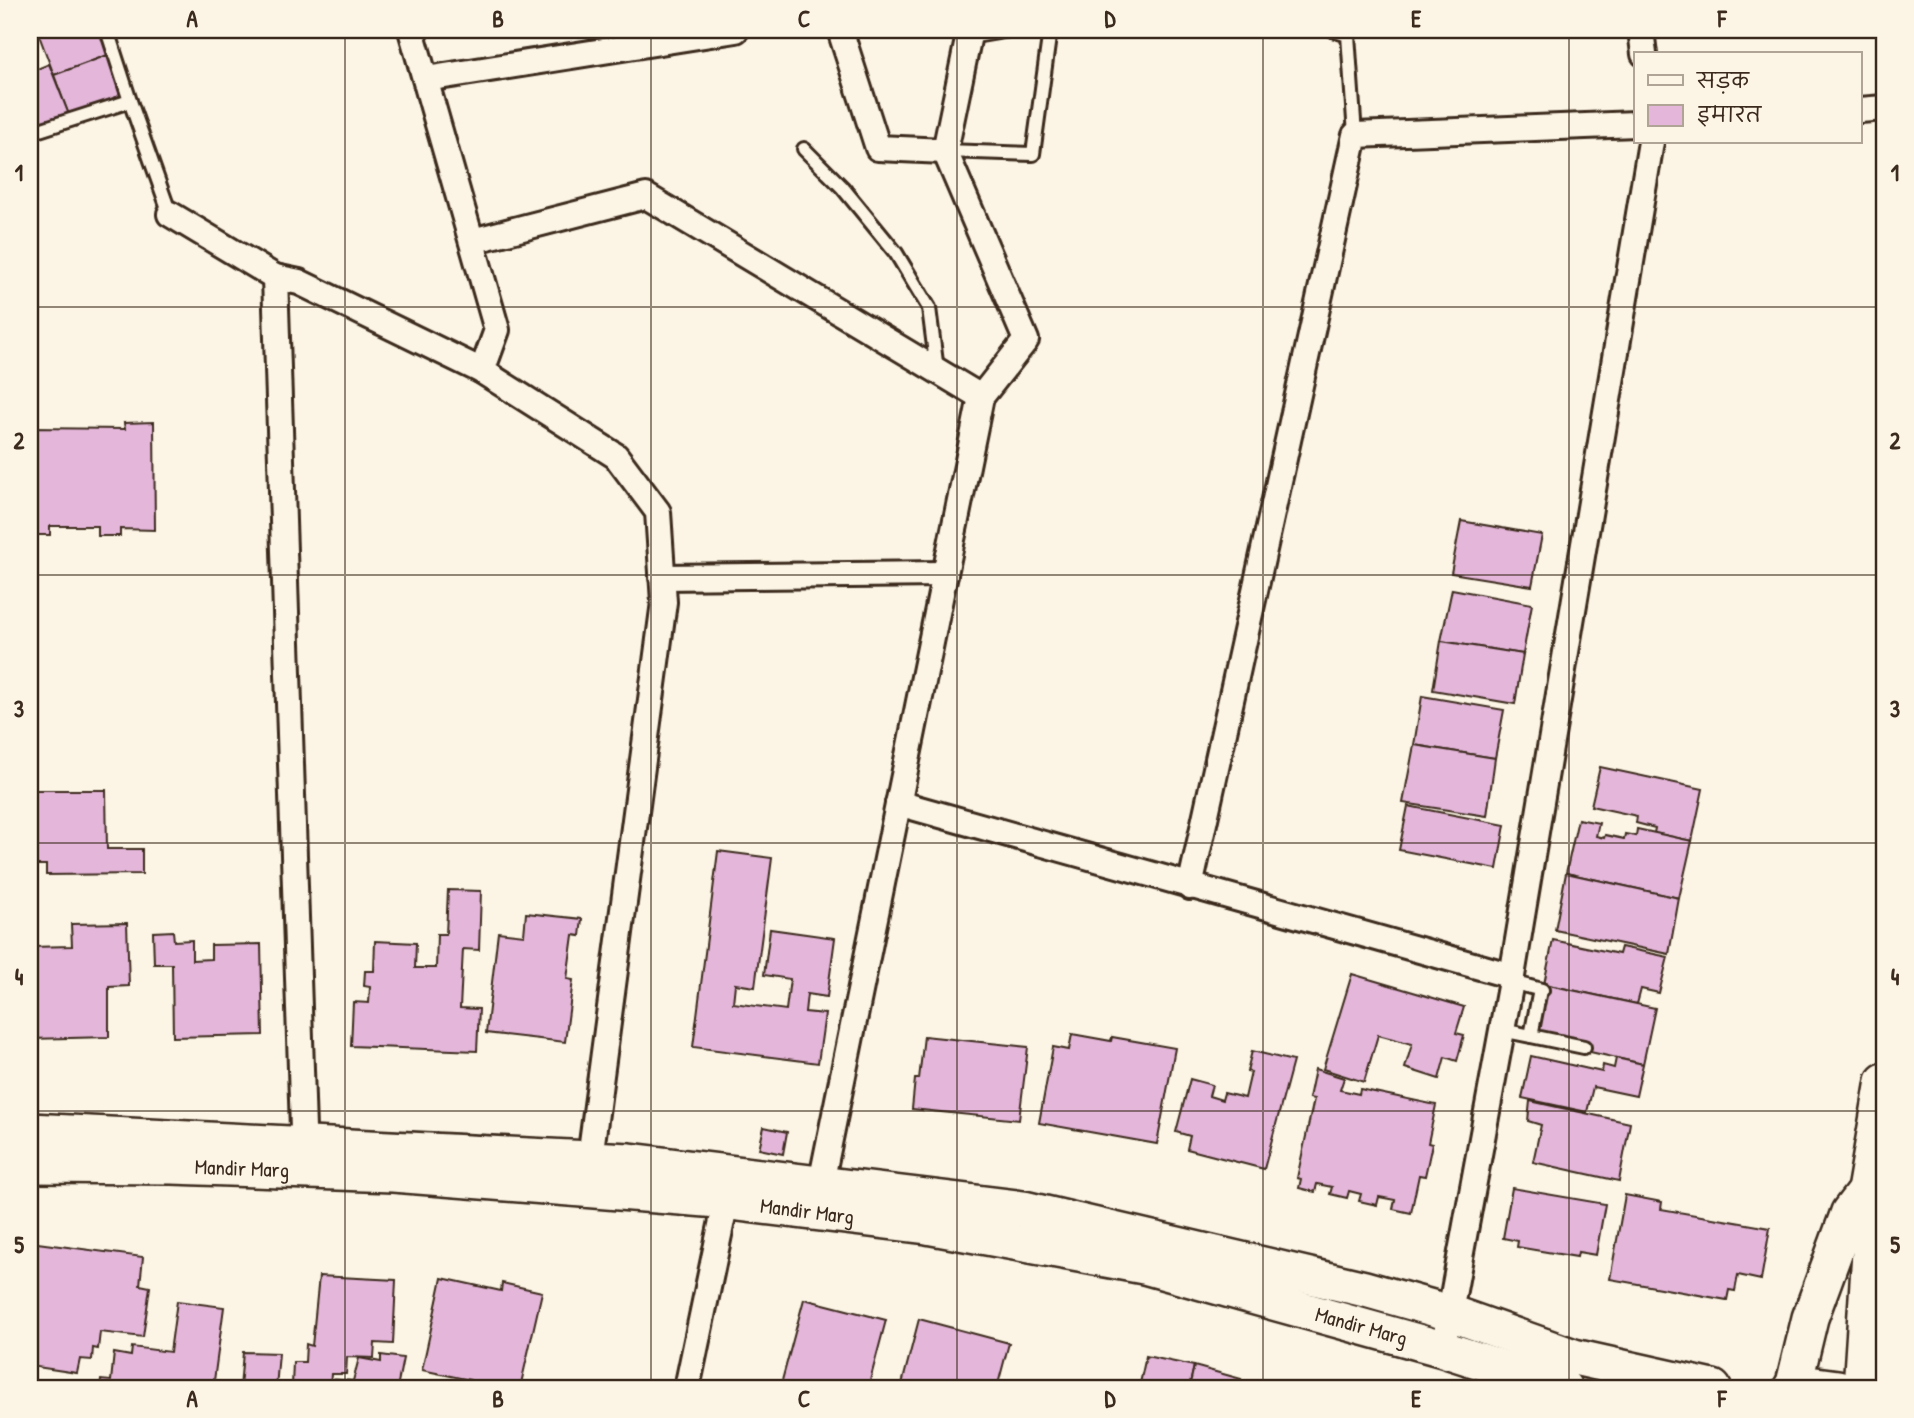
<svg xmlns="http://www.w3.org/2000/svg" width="1914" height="1418" viewBox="0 0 1914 1418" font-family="'Patrick Hand','Playpen Sans Deva',sans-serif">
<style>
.building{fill:#e4b6da;stroke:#3b2a1e;stroke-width:2}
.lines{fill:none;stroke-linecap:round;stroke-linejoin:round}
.lane-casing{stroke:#3b2a1e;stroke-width:18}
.street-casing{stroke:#3b2a1e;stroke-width:30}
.secondary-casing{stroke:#3b2a1e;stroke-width:40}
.lane{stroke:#fcf5e5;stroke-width:12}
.street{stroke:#fcf5e5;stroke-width:24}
.secondary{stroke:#fcf5e5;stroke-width:35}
.grid{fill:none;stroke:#3b2a1e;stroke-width:2;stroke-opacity:0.55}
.labels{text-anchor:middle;stroke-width:5;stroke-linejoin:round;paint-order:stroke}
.street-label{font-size:21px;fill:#3b2a1e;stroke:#fcf5e5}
.neatline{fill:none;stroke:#3b2a1e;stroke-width:2.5}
.grid-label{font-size:23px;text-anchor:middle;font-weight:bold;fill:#3b2a1e}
</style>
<rect width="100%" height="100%" fill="#fcf5e5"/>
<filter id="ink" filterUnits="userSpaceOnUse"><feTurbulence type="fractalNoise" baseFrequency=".0143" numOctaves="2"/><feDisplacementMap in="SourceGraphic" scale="14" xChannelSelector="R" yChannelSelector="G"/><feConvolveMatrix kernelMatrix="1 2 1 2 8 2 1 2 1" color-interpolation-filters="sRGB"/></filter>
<g filter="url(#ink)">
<g class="building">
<path d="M37,30H99L108,55L54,75Z"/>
<path d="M108,55L125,94L69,115L54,75Z"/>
<path d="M49,64L69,115L30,127V72Z"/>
<path d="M154,422L155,530L120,529V536H98V526H50V535H30V428L125,429L124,423Z"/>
<path d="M1461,521L1542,535L1532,586L1451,573Z"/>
<path d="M1452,589L1532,604L1523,654L1441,641Z"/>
<path d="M1441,641L1523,654L1515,704L1433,690Z"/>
<path d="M1422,696L1504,710L1495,758L1414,745Z"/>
<path d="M1414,745L1495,758L1487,816L1403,803Z"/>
<path d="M1600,767L1703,789L1692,841L1654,833L1655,828L1636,823L1637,816L1591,806Z"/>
<path d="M30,790H106L107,849H142V874L46,875V865H30Z"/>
<path d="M1408,806L1505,825L1497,869L1399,850Z"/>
<path d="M1578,819L1599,823L1596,836L1604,838L1605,835L1624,839L1625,834L1636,836L1637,829L1692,841L1679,898L1566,873Z"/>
<path d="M718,851L772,858L755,987L735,984L733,1003L786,1010L790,979L764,975L770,929L835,938L827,997L807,994L805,1012L825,1014L818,1063L693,1047Z"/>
<path d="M1566,873L1679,898L1669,954L1555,930Z"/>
<path d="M448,890L481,891L479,950L463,949L460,1008L479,1009L477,1051L351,1046L353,1002L369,1003L370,987L364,986L365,971H374L375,941L416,943L415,968H436L437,934H446Z"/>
<path d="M526,913L582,919L580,936L573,935L567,979L573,980L565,1042L486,1033L498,932L524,935Z"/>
<path d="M127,923L129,986L109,987V1037L30,1039V947L72,946L71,924Z"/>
<path d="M173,931L174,941L192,940V960L211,959V945L261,944L263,1035L173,1037L172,964H154L153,932Z"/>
<path d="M1553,940L1619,954L1621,947L1668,957L1659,993L1641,989L1637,1004L1544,984Z"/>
<path d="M1352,974L1464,1007L1456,1033L1464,1035L1457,1061L1445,1057L1439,1079L1405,1068L1412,1044L1378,1035L1364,1082L1323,1069Z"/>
<path d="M1544,984L1655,1008L1643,1064L1586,1051L1534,1034Z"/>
<path d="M1072,1034L1111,1041L1112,1037L1175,1048L1157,1144L1039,1123L1053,1047L1069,1050Z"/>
<path d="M924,1036L1028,1047L1019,1120L912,1109L915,1079H919Z"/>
<path d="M1252,1051L1293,1061L1264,1169L1187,1149L1190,1136L1176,1132L1190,1079L1212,1085L1209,1096L1222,1100L1224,1093L1245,1098L1251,1072L1247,1071Z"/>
<path d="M1531,1056L1602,1072L1603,1065L1614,1068L1616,1058L1643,1064L1636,1096L1593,1087L1587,1112L1522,1098Z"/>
<path d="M1315,1069L1344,1078L1340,1090L1359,1094L1360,1089L1436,1105L1428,1143L1432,1144L1425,1176L1419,1175L1411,1213L1393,1209L1395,1200L1379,1197L1377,1205L1359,1201L1361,1194L1349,1191L1347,1198L1330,1194L1332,1187L1317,1184L1315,1192L1299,1188L1301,1179L1297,1178L1314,1099L1309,1098Z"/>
<path d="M1530,1101L1630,1123L1619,1181L1533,1162L1541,1125L1528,1121Z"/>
<path d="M764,1127L787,1132L783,1154L759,1149Z"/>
<path d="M1512,1188L1605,1204L1596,1255L1578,1252L1577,1257L1517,1247L1518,1241L1503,1238Z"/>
<path d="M1625,1195L1662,1202L1661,1209L1770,1228L1761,1280L1738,1275L1735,1291L1729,1290L1727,1300L1610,1279Z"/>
<path d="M30,1242L143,1257L140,1285L150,1287L143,1337L100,1332L98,1349L93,1348L92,1360L80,1359L77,1373L30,1366Z"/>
<path d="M319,1276L396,1280L393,1344L375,1343L374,1358L347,1357L346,1374H331L330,1387L292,1386L293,1362H305L306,1344L312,1346Z"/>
<path d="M442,1278L501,1291L502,1283L542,1292L520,1388H468L470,1380L422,1370Z"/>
<path d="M804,1299L886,1320L868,1388H780Z"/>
<path d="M177,1301L224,1307L213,1388H216H100L101,1380L111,1381L114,1353L131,1356L132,1347L170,1352Z"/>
<path d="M919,1319L1009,1343L997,1388H901Z"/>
<path d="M243,1352L279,1353L276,1388H240Z"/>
<path d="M381,1355L403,1358L397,1388H284V1385L330,1387V1379L353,1381L359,1358L381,1362Z"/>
<path d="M1146,1356L1194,1366L1189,1388H1139Z"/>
<path d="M1194,1366L1241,1379L1238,1388H1189Z"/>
</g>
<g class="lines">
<g class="lane-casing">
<g id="lane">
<path d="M107,30L130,101"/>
<path d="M1332,30L1348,35L1355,135"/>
<path d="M969,37L1010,30"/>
<path d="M30,133L130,101L170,214"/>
<path d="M804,149L842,187L896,253L929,308L937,370"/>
<path d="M945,151L1033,154L1050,30"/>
<path d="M1511,982L1542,990"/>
<path d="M1502,1030L1584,1047"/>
<path d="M1531,1036L1539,995"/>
</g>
</g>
<g class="street-casing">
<g id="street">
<path d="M411,30L497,330L482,371"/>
<path d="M840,30L878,148L945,151"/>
<path d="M1641,30L1644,54"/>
<path d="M426,79L736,30"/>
<path d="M1860,110L1884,108"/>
<path d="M170,214L275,277L299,282L482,371L616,456L658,512L664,602L588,1173"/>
<path d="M472,241L646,196L981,397"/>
<path d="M275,277L304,1160"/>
<path d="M662,577L945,574"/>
<path d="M898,803L1512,976"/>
<path d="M1190,887L1355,135L1636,124"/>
<path d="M818,1198L981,397L1026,340L945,151L970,30"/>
<path d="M1447,1328L1512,976L1651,142"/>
<path d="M687,1388L729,1187"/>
</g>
</g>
<g class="secondary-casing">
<g id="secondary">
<path d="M30,1131L630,1161L1024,1209L1365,1289L1450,1313L1574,1357L1713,1388"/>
<path id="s1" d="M30,1165L172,1166L393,1174L706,1199L927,1226L1144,1266L1443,1349L1564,1388"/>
<path d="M1791,1388L1816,1385L1838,1388"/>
<path d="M1793,1388L1810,1318L1849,1212L1865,1191"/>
<path d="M1861,1388L1872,1222L1865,1191L1884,1081"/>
</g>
</g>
<use href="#lane" class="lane"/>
<use href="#street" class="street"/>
<use href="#secondary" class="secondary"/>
</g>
</g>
<path class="grid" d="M345,30V1388M651,30V1388M957,30V1388M1263,30V1388M1569,30V1388M30,307H1884M30,575H1884M30,843H1884M30,1111H1884"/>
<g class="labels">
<g class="street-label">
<text dy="7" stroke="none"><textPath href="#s1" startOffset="212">Mandir Marg</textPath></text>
<text dy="7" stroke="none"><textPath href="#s1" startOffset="779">Mandir Marg</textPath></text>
<text dy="7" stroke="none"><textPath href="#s1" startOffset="1346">Mandir Marg</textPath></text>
</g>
</g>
<rect width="1914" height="1418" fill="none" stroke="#fcf5e5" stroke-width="77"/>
<rect x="1634" y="52" width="228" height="91" fill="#fcf5e5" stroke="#afa495" stroke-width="2"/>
<rect x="1648" y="75" width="35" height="10" fill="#fcf5e5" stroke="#afa495" stroke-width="2"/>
<text x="1697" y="88" font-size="21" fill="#3b2a1e">सड़क</text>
<rect x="1648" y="105" width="35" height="21" fill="#e4b6da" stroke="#afa495" stroke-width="2"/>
<text x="1697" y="122" font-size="21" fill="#3b2a1e">इमारत</text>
<rect x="38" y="38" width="1838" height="1342" class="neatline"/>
<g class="grid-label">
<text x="192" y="27">A</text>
<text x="498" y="27">B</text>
<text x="804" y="27">C</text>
<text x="1110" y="27">D</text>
<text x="1416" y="27">E</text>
<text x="1722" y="27">F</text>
<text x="19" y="181">1</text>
<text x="1895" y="181">1</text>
<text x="19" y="449">2</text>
<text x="1895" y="449">2</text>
<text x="19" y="717">3</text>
<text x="1895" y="717">3</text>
<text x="19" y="985">4</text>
<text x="1895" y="985">4</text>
<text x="19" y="1253">5</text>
<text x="1895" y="1253">5</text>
<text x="192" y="1407">A</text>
<text x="498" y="1407">B</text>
<text x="804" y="1407">C</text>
<text x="1110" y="1407">D</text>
<text x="1416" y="1407">E</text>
<text x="1722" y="1407">F</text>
</g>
</svg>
